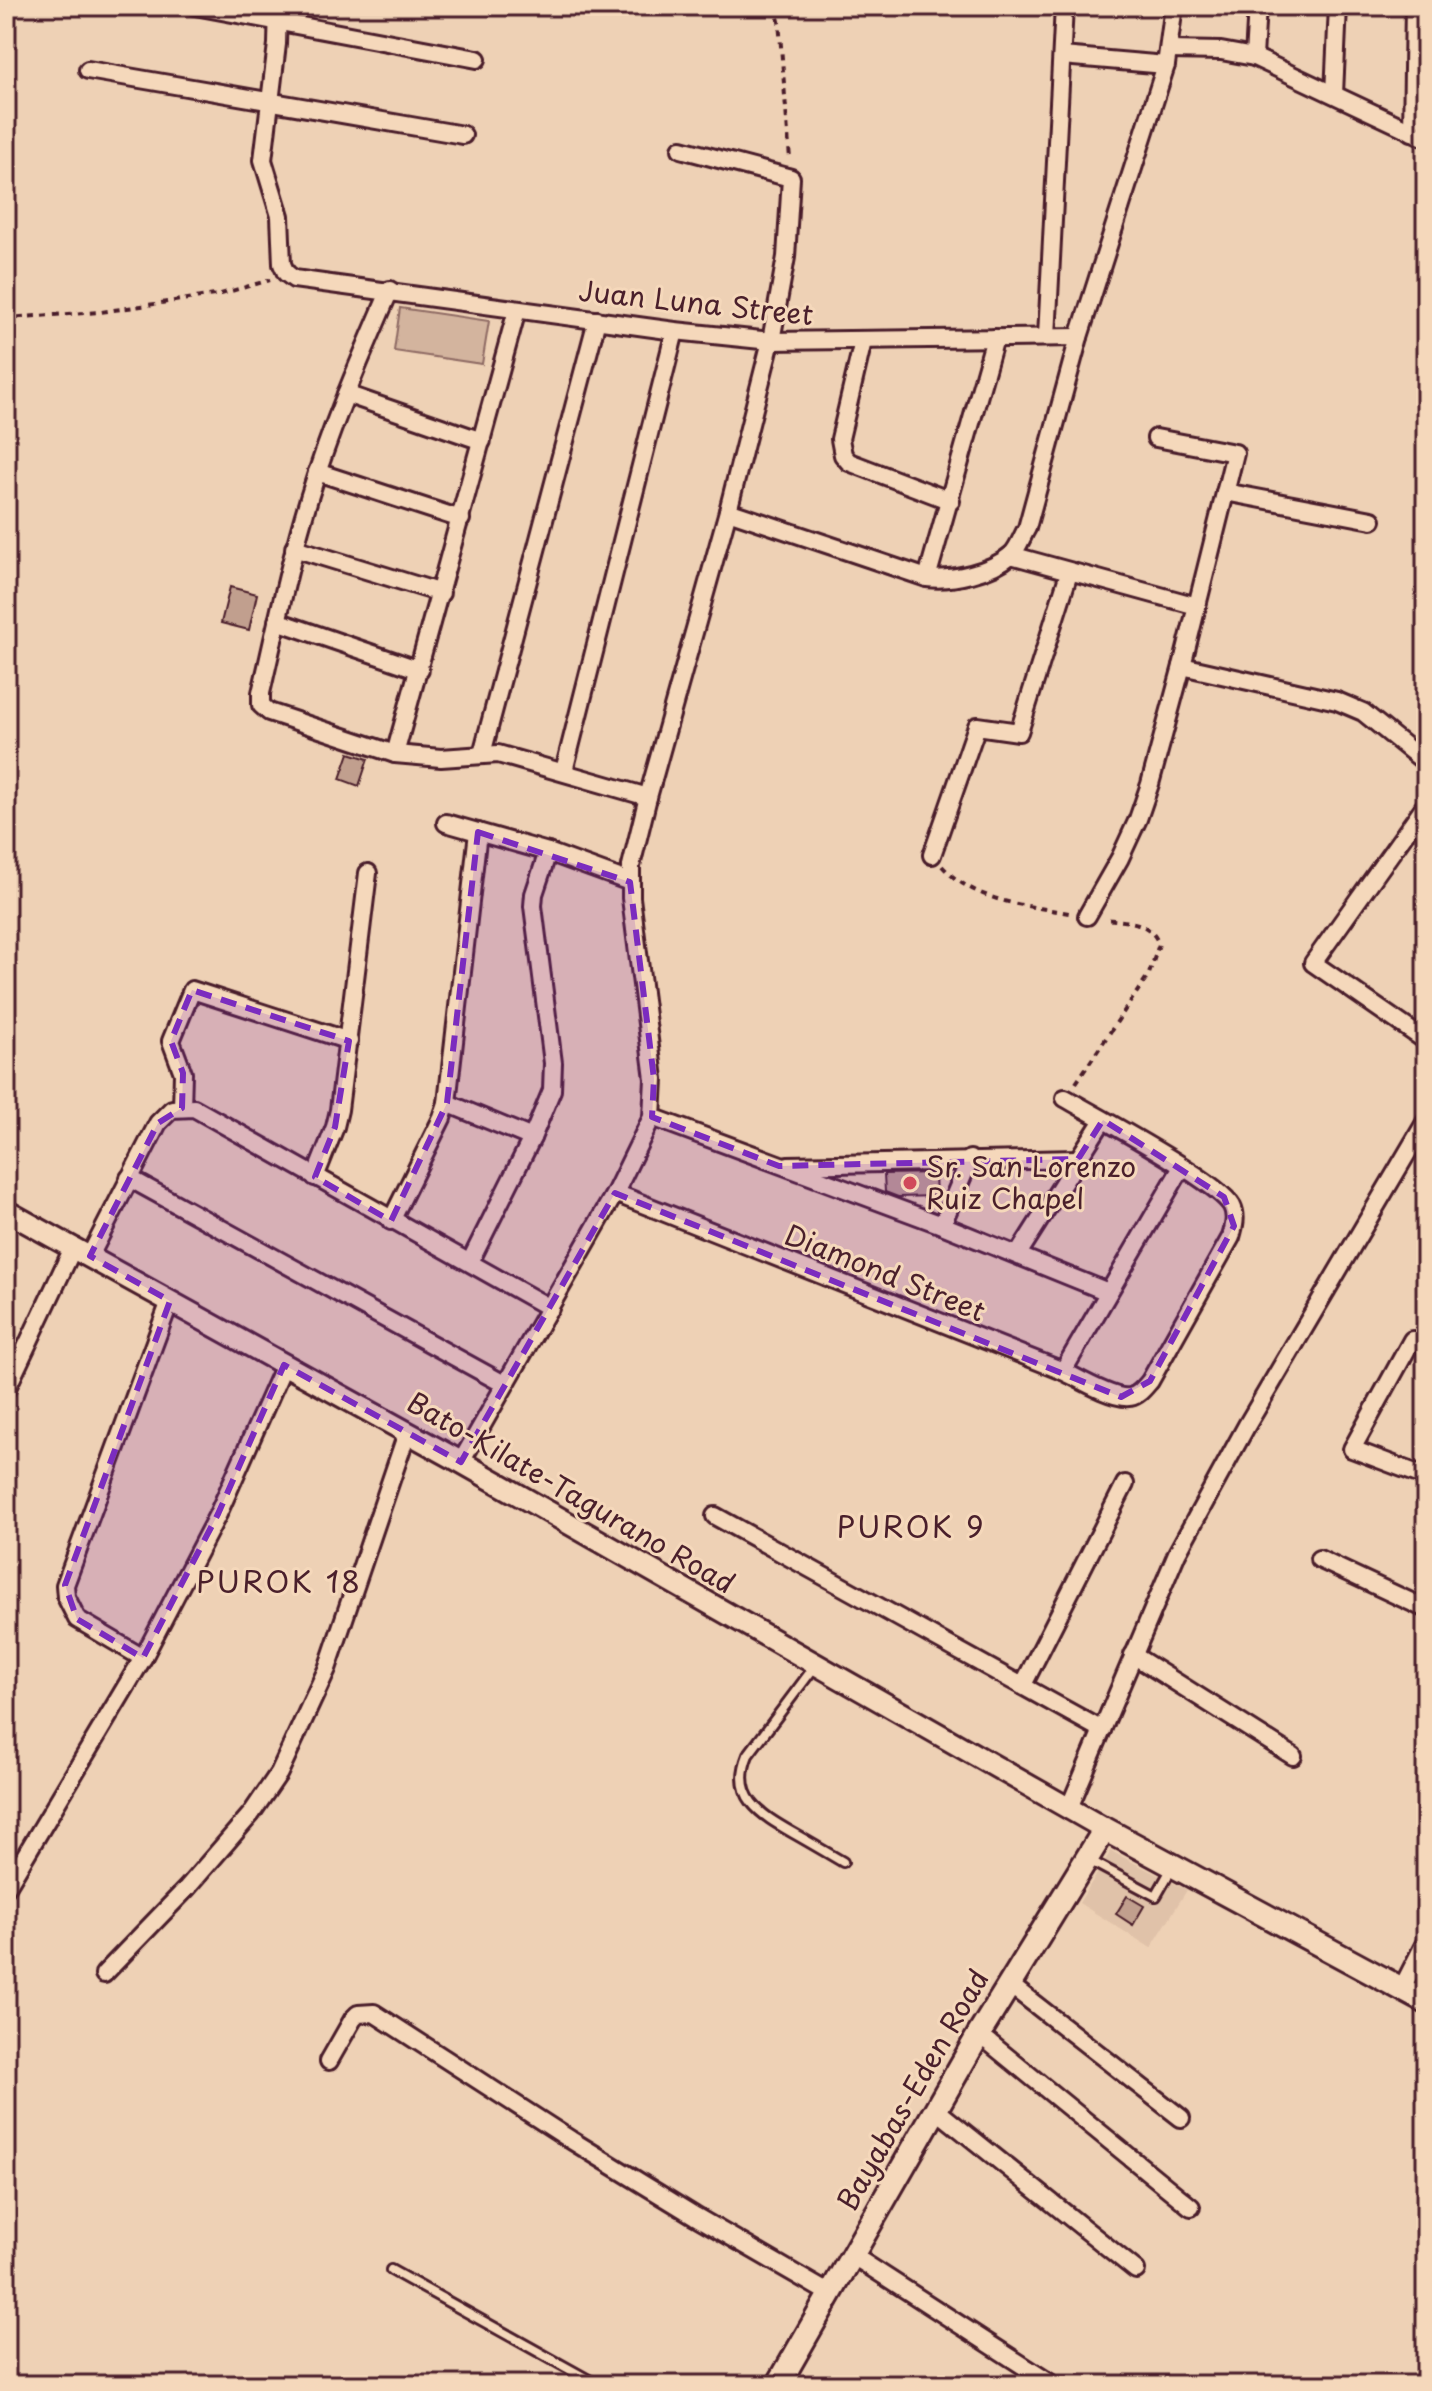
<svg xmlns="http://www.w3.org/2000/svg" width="1432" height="2391" viewBox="0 0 1432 2391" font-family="'Playpen Sans',sans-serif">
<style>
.built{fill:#e0c2a9}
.green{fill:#d3b49e;stroke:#8e6a64;stroke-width:2}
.building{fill:#c19f8e;stroke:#4a1f2b;stroke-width:2}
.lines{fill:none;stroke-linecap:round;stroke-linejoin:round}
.service-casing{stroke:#4a1f2b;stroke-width:14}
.minor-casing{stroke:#4a1f2b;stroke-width:22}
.tertiary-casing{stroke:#4a1f2b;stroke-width:26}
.secondary-casing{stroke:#4a1f2b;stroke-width:28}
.path{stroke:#4a1f2b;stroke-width:4;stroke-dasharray:6 6;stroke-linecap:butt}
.service{stroke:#f5d8bb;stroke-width:8}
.minor{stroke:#f5d8bb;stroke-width:16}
.tertiary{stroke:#f5d8bb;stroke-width:20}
.secondary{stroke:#f5d8bb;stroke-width:22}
.marked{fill:#7b2cbf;fill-opacity:0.2;stroke:#7b2cbf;stroke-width:6;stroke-dasharray:16 10;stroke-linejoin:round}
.poi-dot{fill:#d1495b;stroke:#f5d8bb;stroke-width:3}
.labels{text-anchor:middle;stroke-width:6;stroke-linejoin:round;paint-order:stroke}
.street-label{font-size:28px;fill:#4a1f2b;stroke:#f5d8bb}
.poi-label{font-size:28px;fill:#4a1f2b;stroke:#f5d8bb;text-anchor:start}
.neighbourhood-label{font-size:30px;letter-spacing:2px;fill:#4a1f2b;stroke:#f5d8bb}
</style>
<rect width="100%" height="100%" fill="#eed1b5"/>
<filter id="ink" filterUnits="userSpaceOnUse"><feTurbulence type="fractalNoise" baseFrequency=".0125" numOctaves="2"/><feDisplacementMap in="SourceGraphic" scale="16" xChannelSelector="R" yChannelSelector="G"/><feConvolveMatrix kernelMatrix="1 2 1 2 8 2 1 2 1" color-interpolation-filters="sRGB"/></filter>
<g filter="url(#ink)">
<path class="built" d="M1111,1851L1187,1890L1151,1948L1079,1903Z"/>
<path class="green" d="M400,308L489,321L482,364L394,351Z"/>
<g class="building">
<path d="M230,587L257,594L249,630L221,623Z"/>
<path d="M349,753L368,759L359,786L340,779Z"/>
<path d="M935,1173L936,1196L898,1197L885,1192L884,1174Z"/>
<path d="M1127,1896L1144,1906L1133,1925L1116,1914Z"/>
</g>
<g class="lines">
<g class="service-casing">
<g id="service">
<path d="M815,1666L748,1755C731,1797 760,1814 793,1833C809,1842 826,1852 843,1862"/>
<path d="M1087,1859L1156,1896L1172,1868"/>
<path d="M391,2270L598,2385"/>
</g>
</g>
<g class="minor-casing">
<g id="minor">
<path d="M195,6L477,59"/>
<path d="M278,6L277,44L263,160L280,216L282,264L286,273L294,279L675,331L771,341L1079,337"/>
<path d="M1169,50L1221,51L1254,57L1426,138"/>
<path d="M1062,56L1166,65"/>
<path d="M1254,57L1257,6"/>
<path d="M88,70L463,135"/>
<path d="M1334,94L1338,6"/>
<path d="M1412,132L1414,6"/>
<path d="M390,290C364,350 338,410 317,473C293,545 278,619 261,693V705L269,712L395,754L441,758L498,754L648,797"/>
<path d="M1047,337L1064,6"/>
<path d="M863,341L840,439L843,455L849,462L951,501"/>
<path d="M346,394L482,441"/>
<path d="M317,472L461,519"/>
<path d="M1225,492L1372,520"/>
<path d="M728,511L927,578C952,581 991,572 1011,555C1018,549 1022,536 1027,528L1079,337L1166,65L1174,6"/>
<path d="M294,548L441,593"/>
<path d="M1011,555L1197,606"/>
<path d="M927,578L995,338"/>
<path d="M277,621L420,670"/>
<path d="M1182,666L1337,701L1363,712L1426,763"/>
<path d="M395,754L517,310"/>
<path d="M482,754L597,320"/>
<path d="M564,771L675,331"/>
<path d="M1426,804L1313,963L1426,1041"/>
<path d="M446,823L548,852L630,882"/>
<path d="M932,855L977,726L1019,732L1069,573"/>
<path d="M1087,916L1120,858L1138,819L1150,784L1182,666L1235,453L1156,438"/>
<path d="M447,1103L532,1138"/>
<path d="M182,1108L183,1073L171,1041L192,990L349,1041"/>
<path d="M652,1117L942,1225L1108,1292"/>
<path d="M788,1165L1078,1159"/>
<path d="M315,1177L335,1127L339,1110L368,873"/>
<path d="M129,1178L504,1384"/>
<path d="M615,1193L1063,1371C1077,1378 1114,1400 1130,1397C1139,1395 1144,1388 1150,1381L1231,1237C1234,1227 1237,1216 1232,1206C1218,1181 1096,1116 1065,1098"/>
<path d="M391,1221L442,1118L447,1103L478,832"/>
<path d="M942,1225L970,1159"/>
<path d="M1018,1254L1103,1120"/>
<path d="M90,1256L158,1123L172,1109L194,1108L550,1308"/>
<path d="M470,1262L532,1138L552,1090L553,1063L533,906L534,894L548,852"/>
<path d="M1412,1340L1352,1449L1426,1477"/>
<path d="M1063,1371L1182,1167"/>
<path d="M6,1390L73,1248"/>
<path d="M461,1462L615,1193L652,1117L654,1079L631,898V866L648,797L728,511L771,341L786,257L791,178L681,149"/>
<path d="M715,1516L1102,1730"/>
<path d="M1319,1559L1426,1609"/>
<path d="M1133,1655L1293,1756"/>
<path d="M143,1658L77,1619L66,1597L65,1585L170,1301"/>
<path d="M1023,1685L1125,1484"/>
<path d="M1069,1808L1177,1553L1247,1425L1426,1121"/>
<path d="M6,1888L143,1658L218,1514L284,1365"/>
<path d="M104,1974L187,1888L251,1814L279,1773L327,1669L407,1433"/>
<path d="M1009,1984L1181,2118"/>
<path d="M1402,1988L1426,1941"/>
<path d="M979,2034L1191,2207"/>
<path d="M329,2061L353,2019L358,2014L374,2013L571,2140L695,2216L830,2294"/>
<path d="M935,2109L1136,2270"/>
<path d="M852,2255L1053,2385"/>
</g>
</g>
<g class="tertiary-casing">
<path id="tertiary" d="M6,1211L461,1462L1105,1829"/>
</g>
<g class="secondary-casing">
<path id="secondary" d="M778,2385L979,2034L1105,1829L1426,2002"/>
</g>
<g class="path">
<path d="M775,6L779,21L790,159"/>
<path d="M6,318L101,312L221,294L270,280"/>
<path d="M942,866C974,902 1024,905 1069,913"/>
<path d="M1076,1083L1149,974L1159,944C1149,920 1128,922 1105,919"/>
</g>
<use href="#service" class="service"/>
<use href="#minor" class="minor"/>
<use href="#tertiary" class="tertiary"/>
<use href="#secondary" class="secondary"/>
</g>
</g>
<path class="marked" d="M478,832L630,882L654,1079L652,1117L779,1166L1078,1159L1103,1120L1224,1197L1234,1226L1150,1381L1121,1397L615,1193L461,1462L284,1365L218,1514L143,1658L77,1619L65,1585L170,1301L90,1256L158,1123L182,1108L183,1073L171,1041L192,990L349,1041L335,1127L315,1177L391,1221L447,1103Z"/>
<circle class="poi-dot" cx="910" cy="1183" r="8"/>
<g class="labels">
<g class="street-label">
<text transform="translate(696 303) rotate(6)" y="10">Juan Luna Street</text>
<text transform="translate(885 1273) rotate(22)" y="10">Diamond Street</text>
<text transform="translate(571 1493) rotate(30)" y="10">Bato-Kilate-Tagurano Road</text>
<text transform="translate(913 2090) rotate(-60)" y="10">Bayabas-Eden Road</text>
</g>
<g class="poi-label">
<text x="926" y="1177">Sr. San Lorenzo<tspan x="926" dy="32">Ruiz Chapel</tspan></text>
</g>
<g class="neighbourhood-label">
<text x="911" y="1538">PUROK 9</text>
<text x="279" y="1593">PUROK 18</text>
</g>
</g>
<rect width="1432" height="2391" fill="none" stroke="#f5d8bb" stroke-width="32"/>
<rect x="16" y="16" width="1400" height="2359" fill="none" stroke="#4a1f2b" stroke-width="3" filter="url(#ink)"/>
</svg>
